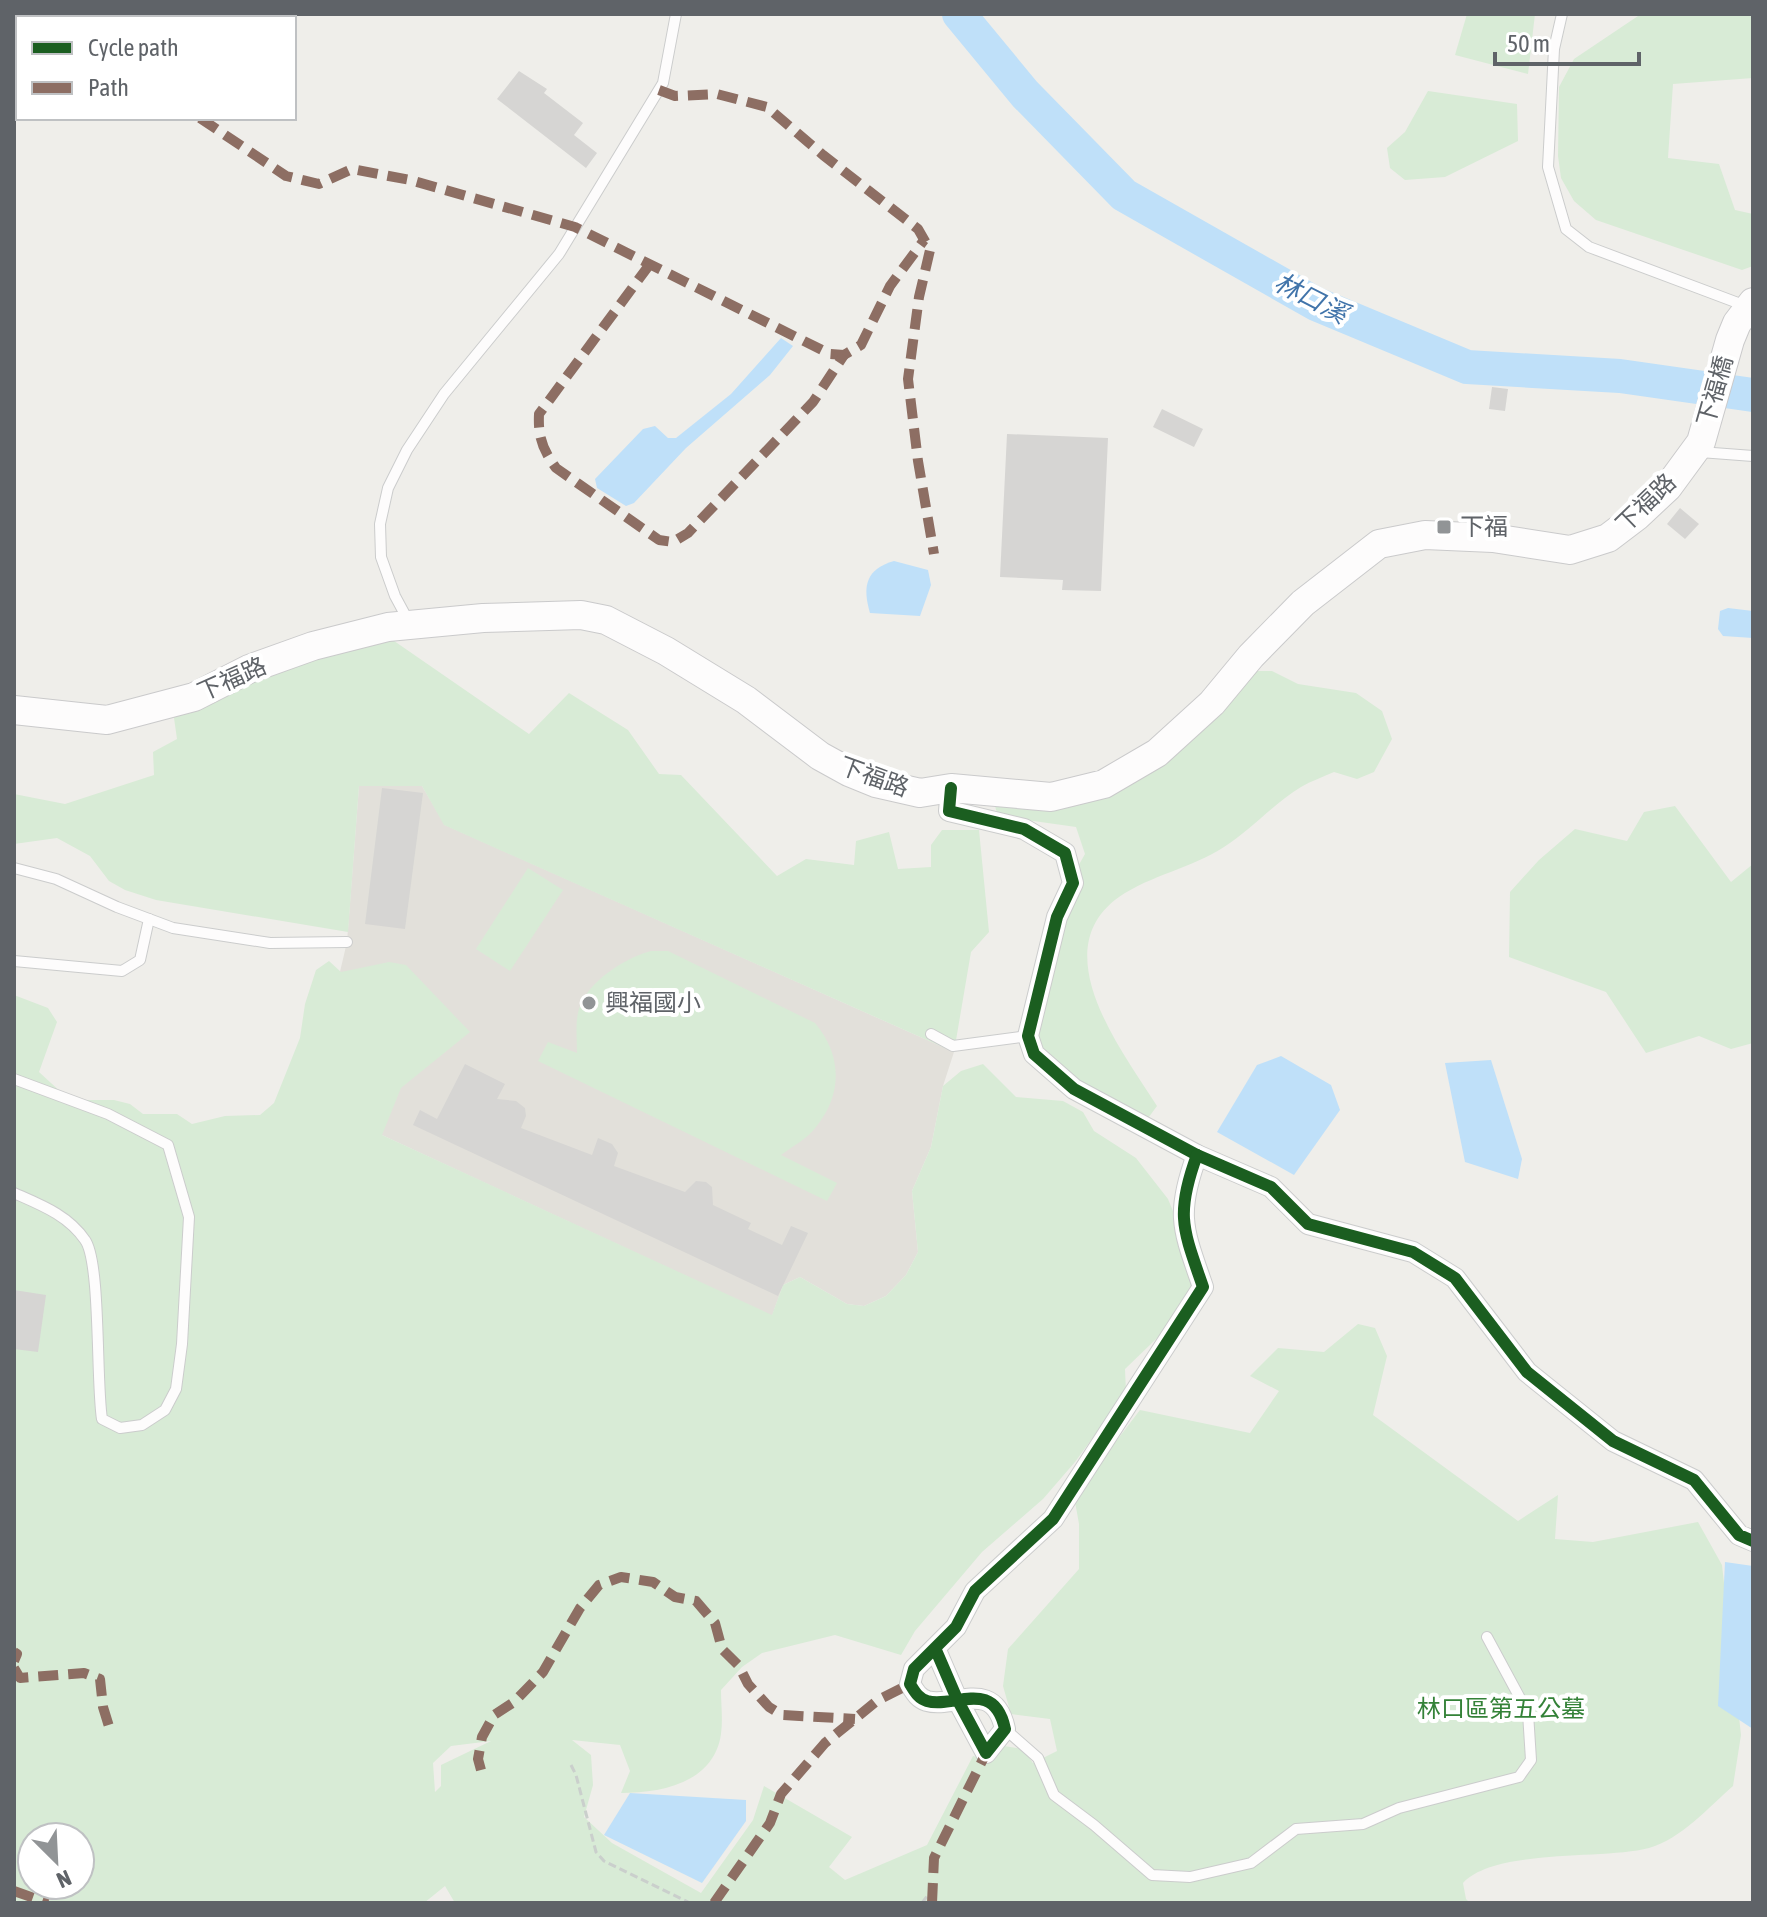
<svg xmlns="http://www.w3.org/2000/svg" width="1767" height="1917" viewBox="0 0 1767 1917" font-family="'Asap Condensed','Noto Sans TC',sans-serif">
<style>
.education{fill:#e2e0da}
.green{fill:#d8ebd6;fill-rule:evenodd}
.water{fill:#bfe0f9}
.lines{fill:none;stroke-linecap:round;stroke-linejoin:round}
.river{stroke:#bfe0f9;stroke-width:34}
.building{fill:#d6d5d3}
.service-casing{stroke:#cbcccc;stroke-width:12}
.minor-casing{stroke:#cbcccc;stroke-width:22}
.secondary-casing{stroke:#cacacb;stroke-width:30}
.path{stroke:#cacfcc;stroke-width:3;stroke-dasharray:8 4;stroke-linecap:butt}
.service{stroke:#fdfcfc;stroke-width:10}
.minor{stroke:#fdfcfc;stroke-width:20}
.secondary{stroke:#fdfcfc;stroke-width:28}
.quiet{stroke:#8d6e63;stroke-width:10;stroke-dasharray:20 10;stroke-linecap:butt}
.cycleway-casing{stroke:#fff;stroke-width:17}
.cycleway{stroke:#1b5e20;stroke-width:12}
.poi-dot{fill:#919496;stroke:#fff;stroke-width:3}
.labels{text-anchor:middle;stroke-width:8;stroke-linejoin:round;paint-order:stroke}
.street-label{font-size:24px;fill:#5f6368;stroke:#fff}
.poi-label{font-size:24px;fill:#5f6368;stroke:#fff;text-anchor:start}
.park-label{font-size:24px;fill:#348238;stroke:#fff}
.water-label{font-size:26px;font-style:italic;fill:#4174aa;stroke:#fff}
</style>
<rect width="100%" height="100%" fill="#efeeea"/>
<path class="education" d="M359,786H422L445,825L954,1052L943,1086L931,1147L912,1191L918,1252L906,1275L886,1296L864,1306L847,1304L800,1277L783,1285L772,1316L382,1135L302,1133L347,942Z"/>
<g class="green">
<path d="M1467,14H1535L1528,74L1455,55Z"/>
<path d="M1641,14H1753V78L1673,84L1668,158L1719,164L1735,210L1753,214V266L1742,270L1596,220L1574,201L1561,178L1558,156L1559,87L1574,59Z"/>
<path d="M1428,91L1517,104L1518,141L1445,177L1405,180L1390,168L1387,148L1405,132Z"/>
<path d="M384,634L529,734L569,693L628,730L659,774L681,775L777,876L806,859L854,865L856,841L889,832L898,869L931,867V845L942,830H979L989,932L971,952L954,1052L444,825L422,786H359L348,932L156,900L125,890L109,881L90,856L57,838L14,844V794L65,804L154,775L153,752L177,739L171,697Z"/>
<path d="M1249,671H1272L1298,684L1356,693L1382,711L1392,739L1374,772L1357,779L1334,772C1323,777 1311,781 1301,787C1273,804 1251,830 1224,847C1192,868 1151,875 1119,897C1043,951 1123,1052 1157,1106L1143,1125L1034,1062L1052,912L1085,854L1076,827L998,816L994,803L1069,801Z"/>
<path d="M1675,806L1731,882L1753,864V1043L1731,1049L1699,1036L1646,1053L1606,992L1509,957L1510,892L1539,860L1575,829L1627,841L1644,812Z"/>
<path d="M528,868L563,890L510,971L476,949Z"/>
<path d="M651,951H668L815,1023C842,1055 843,1094 816,1127C807,1139 793,1146 781,1155L837,1183L827,1201L538,1061L548,1042L577,1053C577,1040 575,1022 579,1009C588,981 625,958 651,951Z"/>
<path d="M329,961L341,972L389,962L406,965L470,1032L401,1088L382,1135L772,1315L783,1285L800,1277L847,1304L864,1306L886,1296L906,1275L918,1252L912,1191L931,1147L943,1086L961,1071L983,1064L1016,1097L1063,1101L1083,1112L1094,1131L1136,1158L1168,1199L1195,1265L1193,1290L1182,1314L1125,1369L1126,1392L1075,1462L1043,1499L982,1552L915,1631L901,1655L835,1635L762,1653L742,1667L721,1690C721,1704 723,1720 721,1734C714,1783 661,1793 621,1793L630,1771L620,1745L572,1740L591,1755L593,1785L584,1817L612,1843L701,1893L753,1820L764,1786L852,1837L829,1867L845,1880L927,1845L973,1756L991,1761L1004,1746L1023,1749L1033,1763L1057,1751L1050,1719L1011,1714L1003,1686L1008,1649L1079,1569V1524L1074,1496L1140,1410L1250,1433L1279,1391L1250,1376L1278,1348L1324,1352L1358,1324L1375,1328L1387,1356L1373,1415L1518,1521L1558,1495L1555,1539L1593,1542L1698,1522L1722,1565L1741,1735L1733,1786C1709,1807 1681,1839 1649,1848C1604,1860 1495,1848 1463,1883L1466,1899L1470,1903H455L445,1886L424,1903H14V995L48,1008L57,1022L39,1072L63,1094L78,1100H114L130,1104L143,1114H177L192,1124L225,1116L260,1115L274,1103L300,1038L305,1004L316,970ZM491,1741L441,1765V1786L435,1792L433,1763L451,1746ZM32,1837H80V1885H32Z"/>
</g>
<g class="water">
<path d="M781,338L793,346L770,375L686,448L634,503L626,506L597,488L595,479L643,429L655,426L668,438H676L731,394Z"/>
<path d="M894,561L928,570L931,585L920,616L870,613C862,586 866,569 894,561Z"/>
<path d="M1728,608L1753,611V638L1723,636L1718,629L1720,611Z"/>
<path d="M1281,1056L1331,1085L1340,1110L1294,1175L1217,1132L1257,1065Z"/>
<path d="M1491,1060L1522,1159L1518,1179L1465,1162L1445,1063Z"/>
<path d="M1725,1562L1753,1566V1729L1718,1706Z"/>
<path d="M630,1793L746,1800V1821L702,1883L604,1835Z"/>
</g>
<g class="lines">
<path class="river" d="M959,14L1025,94L1124,195L1316,304L1467,367L1620,376L1753,395"/>
</g>
<g class="building">
<path d="M519,71L547,89L544,93L583,123L574,135L597,153L586,168L497,99Z"/>
<path d="M1492,387L1508,389L1505,411L1489,409Z"/>
<path d="M1162,409L1203,429L1194,447L1153,427Z"/>
<path d="M1007,434L1108,438L1101,591L1062,590L1063,580L1000,577Z"/>
<path d="M1680,508L1699,524L1685,539L1667,524Z"/>
<path d="M382,788L423,793L405,929L365,924Z"/>
<path d="M465,1064L505,1084L497,1099L516,1101L525,1108L526,1116L521,1128L592,1155L598,1138L612,1144L618,1153L614,1166L685,1192L696,1181L706,1182L712,1187L713,1205L751,1223L748,1229L782,1245L791,1226L808,1233L778,1296L413,1125L420,1110L437,1119Z"/>
<path d="M14,1290L46,1295L38,1352L14,1349Z"/>
</g>
<g class="lines">
<g class="service-casing">
<g id="service">
<path d="M1562,14L1554,49L1548,167L1566,229L1589,247L1746,306"/>
<path d="M1700,452L1753,456"/>
<path d="M409,622L395,596L381,557L380,524L388,488L407,450L444,394L559,254L663,83L676,14"/>
<path d="M14,868L56,879L117,907L173,928L270,943L347,942"/>
<path d="M14,961L122,971L140,960L149,919"/>
<path d="M931,1034L953,1046L1028,1036"/>
<path d="M14,1079L108,1114L168,1145L189,1217L182,1344L176,1389L165,1410L142,1425L120,1428L102,1419C96,1383 101,1262 85,1240C68,1215 41,1205 14,1193"/>
<path d="M1005,1729L1038,1758L1054,1795L1094,1825L1152,1875L1190,1877L1251,1863L1296,1829L1363,1824L1399,1808L1519,1777L1531,1760L1528,1713L1487,1637"/>
</g>
</g>
<g class="minor-casing">
<g id="minor">
<path d="M951,788L949,811L1024,829L1065,853L1073,883L1057,917L1028,1036L1034,1054L1074,1089L1197,1155L1271,1187L1308,1224L1413,1252L1455,1278L1527,1372L1613,1441L1694,1480L1739,1535L1753,1541"/>
<path d="M935,1648L957,1699L986,1753L1005,1729C994,1677 953,1709 927,1701C918,1698 915,1692 910,1684L914,1669L956,1627L975,1591L1053,1519L1203,1287C1183,1229 1175,1215 1197,1155"/>
</g>
</g>
<g class="secondary-casing">
<path id="secondary" d="M14,710L107,720L194,697L249,669L313,646L388,627L483,618L581,615L606,620L666,651L746,700L820,756L849,772L876,783L920,793L951,788L1051,797L1104,784L1157,753L1212,703L1251,656L1303,603L1379,544L1425,535L1493,538L1570,550L1608,538L1637,516L1668,487L1701,442L1730,340L1737,323L1753,302"/>
</g>
<g class="path">
<path d="M571,1765L576,1775L596,1852L604,1861L690,1903"/>
<path d="M922,1903L933,1888"/>
</g>
<use href="#service" class="service"/>
<use href="#minor" class="minor"/>
<use href="#secondary" class="secondary"/>
<g class="quiet">
<path d="M14,33L18,34"/>
<path d="M659,90L675,96L717,94L767,107L823,155L918,229L930,250L919,297L908,379L918,461L934,554"/>
<path d="M200,118L286,176L319,184L352,169L410,180L575,227L830,354L844,355L861,345L890,286L924,240"/>
<path d="M650,264L539,414C538,436 542,449 556,468L659,540L673,542L688,533L813,402L844,355"/>
<path d="M14,1652L17,1654L14,1661"/>
<path d="M14,1668L20,1678L84,1673L100,1679L103,1707L111,1733"/>
<path d="M481,1770L478,1759L482,1737L494,1715L514,1702L543,1672L580,1608L599,1585L621,1577L653,1582L675,1597L696,1601L715,1623L722,1649L739,1666L748,1684L769,1707L782,1715L855,1719"/>
<path d="M14,1891L48,1903"/>
<path d="M714,1903L770,1823L781,1794L825,1743L878,1700L910,1684"/>
<path d="M932,1903L934,1858L986,1753"/>
</g>
<g class="cycleway-casing">
<g id="cycleway">
<path d="M951,788L949,811L1024,829L1065,853L1073,883L1057,917L1028,1036L1034,1054L1074,1089L1197,1155L1271,1187L1308,1224L1413,1252L1455,1278L1527,1372L1613,1441L1694,1480L1739,1535L1753,1541"/>
<path d="M935,1648L957,1699L986,1753L1005,1729C994,1677 953,1709 927,1701C918,1698 915,1692 910,1684L914,1669L956,1627L975,1591L1053,1519L1203,1287C1183,1229 1175,1215 1197,1155"/>
</g>
</g>
<use href="#cycleway" class="cycleway"/>
</g>
<g class="poi-dot">
<rect x="1436" y="519" width="16" height="16" rx="4"/>
<circle cx="589" cy="1003" r="8"/>
</g>
<g class="labels">
<g class="street-label">
<text transform="translate(1715 391) rotate(-74)" y="8">下福橋</text>
<text transform="translate(1646 503) rotate(-44)" y="8">下福路</text>
<text transform="translate(232 679) rotate(-24)" y="8">下福路</text>
<text transform="translate(874 777) rotate(20)" y="8">下福路</text>
</g>
<g class="poi-label">
<text x="1460" y="535">下福</text>
<text x="605" y="1011">興福國小</text>
</g>
<g class="park-label">
<text x="1501" y="1717">林口區第五公墓</text>
</g>
<g class="water-label">
<text transform="translate(1311 298) rotate(27)" y="9">林口溪</text>
</g>
</g>
<rect width="1767" height="1917" fill="none" stroke="#5f6368" stroke-width="32"/>
<rect x="16" y="16" width="280" height="104" fill="#ffffff" stroke="#bfc1c3" stroke-width="2"/>
<rect x="32" y="42" width="40" height="12" fill="#1b5e20" stroke="#bfc1c3" stroke-width="2"/>
<text x="88" y="56" font-size="24" fill="#5f6368">Cycle path</text>
<rect x="32" y="82" width="40" height="12" fill="#8d6e63" stroke="#bfc1c3" stroke-width="2"/>
<text x="88" y="96" font-size="24" fill="#5f6368">Path</text>
<g transform="translate(56 1861) rotate(156)"><circle r="38" fill="#ffffff" stroke="#bfc1c3" stroke-width="2"/>
<path d="M0-6L14 30L0 20L-14 30Z" fill="#919496"/>
<text y="-12" font-size="22" font-weight="bold" text-anchor="middle" fill="#5f6368">N</text>
</g>
<path d="M1495 52v12h144v-12" fill="none" stroke="#5f6368" stroke-width="4"/>
<text x="1507" y="52" font-size="24" fill="#5f6368" stroke="#ffffff" stroke-width="6" paint-order="stroke">50 m</text>
</svg>
